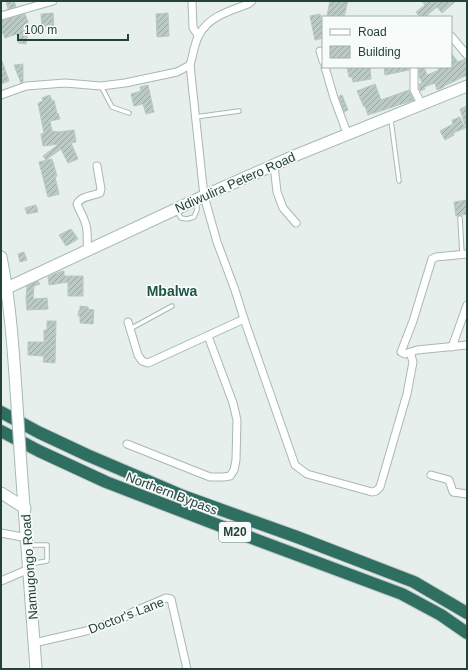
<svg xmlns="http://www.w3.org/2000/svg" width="468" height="670" viewBox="0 0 468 670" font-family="Arial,sans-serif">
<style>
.building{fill:url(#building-hatch);stroke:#b8c9c2}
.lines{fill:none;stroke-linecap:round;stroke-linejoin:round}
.lane-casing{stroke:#a8b8b2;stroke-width:5.5}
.street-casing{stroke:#a8b8b2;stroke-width:9}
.secondary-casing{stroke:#a4bbb3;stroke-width:13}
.highway-casing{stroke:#c2cac8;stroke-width:14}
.lane{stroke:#fff;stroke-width:3.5}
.street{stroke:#fff;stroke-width:7}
.secondary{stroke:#fff;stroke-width:11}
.highway{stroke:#2f6f62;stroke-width:12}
.secondary-bridge-casing{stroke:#a4bbb3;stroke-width:13;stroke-linecap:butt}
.secondary-bridge{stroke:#fff;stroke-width:11}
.labels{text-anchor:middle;stroke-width:3.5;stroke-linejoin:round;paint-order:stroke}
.shield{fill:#f7fbf9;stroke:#637a73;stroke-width:1}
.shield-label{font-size:12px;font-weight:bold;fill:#24423a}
.street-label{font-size:13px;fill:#24423a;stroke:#f7fbf9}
.neighbourhood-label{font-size:14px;font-weight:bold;fill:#1f5548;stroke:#f7fbf9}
</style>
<defs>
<pattern id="building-hatch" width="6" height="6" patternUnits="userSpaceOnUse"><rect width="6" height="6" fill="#bbcac4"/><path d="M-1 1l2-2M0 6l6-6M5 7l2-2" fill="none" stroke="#98a6a0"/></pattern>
</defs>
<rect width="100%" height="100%" fill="#e6efeb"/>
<g class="building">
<path d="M6,1H14L16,7L8,9Z"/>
<path d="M330,1H348L344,17L327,16Z"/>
<path d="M422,1H456L442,13L437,7L425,17H420L416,12L425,5Z"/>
<path d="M53,13L54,26L42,27L41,14Z"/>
<path d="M168,13L169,36L157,37L156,14Z"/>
<path d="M25,14L29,25L26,44L18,43L20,33L5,38L3,33L1,34V21Z"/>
<path d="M320,14L323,27V38L315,40L310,16Z"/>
<path d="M451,53L458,62L465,59L467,65V75L444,86V87L437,90L435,83L424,87L425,89L420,91L419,84L422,83L419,76V67H424L427,75L439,70L437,67H451Z"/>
<path d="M2,61L9,81L1,84V62Z"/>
<path d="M23,64V82L21,83L14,65Z"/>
<path d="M347,67H370L371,79L353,82L352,77H349Z"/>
<path d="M384,67H409V70L385,75Z"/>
<path d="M375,84L381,100L409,90L414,100L368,115L365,106L364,107L357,91Z"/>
<path d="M148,85L154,112L146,114L143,104L134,106L131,94L141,91L140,87Z"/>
<path d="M50,95L52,101L54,100L57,114L58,113L60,119L50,121L52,131L59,132L74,130L76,142L71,143L78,159L68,163L61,149L46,160L43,156L59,144L43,146L41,134L44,133L38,103L43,101L42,98Z"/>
<path d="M342,95L348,110L344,112L339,96Z"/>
<path d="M467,106V128H466L460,109Z"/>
<path d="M460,117L465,128L453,133L454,135L445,140L440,131L453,124L452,120Z"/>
<path d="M52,159L57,176L55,177L59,194L48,197L39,162Z"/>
<path d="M467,200V214L456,216L454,202Z"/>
<path d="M36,205L38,212L27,214L25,208Z"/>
<path d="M71,229L78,239L66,246L59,235Z"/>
<path d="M24,252L27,260L20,262L18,254Z"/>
<path d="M64,271V276H83V296H68V282L49,285L48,277L59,272Z"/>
<path d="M38,281L40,284L34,286L33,299L47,298L48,309L27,310L26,299L27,286Z"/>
<path d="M80,306L88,307V309L94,310L93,324L80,323V316H78L79,310H80Z"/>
<path d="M47,321H56L55,363L43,362L44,356L28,355V342H44V330H47Z"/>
</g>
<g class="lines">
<g class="lane-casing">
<g id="lane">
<path d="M101,86L112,107L129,113"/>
<path d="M195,117L239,111"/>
<path d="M391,120L399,181"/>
<path d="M176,210L181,218L187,219L194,217L197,210V201"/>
<path d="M460,218L462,254"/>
<path d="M130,329L172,306"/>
<path d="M28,545H47V561L29,564"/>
</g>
</g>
<g class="street-casing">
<g id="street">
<path d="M192,1L193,28L198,35"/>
<path d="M1,16L53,1"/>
<path d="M451,36L467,55"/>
<path d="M320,51L323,61"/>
<path d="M325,67L334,98L347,133"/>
<path d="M414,67V90L422,105"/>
<path d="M1,95L26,86L65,83L101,86L125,83L177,72L190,65C193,56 194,44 199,35C209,16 230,11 248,4L252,1"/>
<path d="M274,165L277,192L283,208L296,223"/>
<path d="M88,250C86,240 89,231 85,222C83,215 79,210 77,204C81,196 92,196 100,193L101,189L97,166"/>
<path d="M467,254L436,257L432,259L413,321L401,352L405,354L417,350L467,345"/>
<path d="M244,319L295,465L307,474L372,492L376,491L380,487L407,394L413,362L410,352"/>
<path d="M128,322L138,355L142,361L148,363L244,319L235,290L217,242L204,196L190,65"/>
<path d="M452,347L467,305"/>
<path d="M127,444L210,477H224L230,476L234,470L236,460L237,420L233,403L208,336"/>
<path d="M431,475L449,480L453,492L467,494"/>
<path d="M1,533L27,538"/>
<path d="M1,581L29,569"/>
<path d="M34,643L86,631L125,617L131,613L166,598L171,599L187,669"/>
</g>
</g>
<g class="secondary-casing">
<g id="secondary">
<path d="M1,257C10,301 13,345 16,390"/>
<path d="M7,288L204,196L294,156L467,86"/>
<path d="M21,466L36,669"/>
<path d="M1,493L25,508"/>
</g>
</g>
<g class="highway-casing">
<g id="highway">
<path d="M1,412L38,432L87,455L183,496L297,537L414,582L467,613"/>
<path d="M1,431L39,451L106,482L257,540L402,594L441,615L467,633"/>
</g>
</g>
<use href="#lane" class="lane"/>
<use href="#street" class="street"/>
<use href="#secondary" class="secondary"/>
<use href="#highway" class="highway"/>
<g class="secondary-bridge-casing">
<path id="secondary-bridge" d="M16,390L21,466"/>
</g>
<use href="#secondary-bridge" class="secondary-bridge"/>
</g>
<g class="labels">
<rect class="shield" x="219" y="522" width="32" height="20" rx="3"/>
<g class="shield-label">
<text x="235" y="536">M20</text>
</g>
<g class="street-label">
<text transform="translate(235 182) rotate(-24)" y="5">Ndiwulira Petero Road</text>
<text transform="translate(172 493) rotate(21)" y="5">Northern Bypass</text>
<text transform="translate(29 567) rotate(-94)" y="5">Namugongo Road</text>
<text transform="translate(126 615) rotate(-21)" y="5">Doctor's Lane</text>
</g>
<g class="neighbourhood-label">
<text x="172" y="296">Mbalwa</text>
</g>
</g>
<rect width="468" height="670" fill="none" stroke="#24423a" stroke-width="4"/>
<rect x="322" y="16" width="130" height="52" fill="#f7fbf9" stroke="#a3b1ad"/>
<rect x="330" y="29" width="20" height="6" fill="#ffffff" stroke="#a3b1ad"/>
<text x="358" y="36" font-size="12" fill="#24423a">Road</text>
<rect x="330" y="46" width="20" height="12" fill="url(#building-hatch)" stroke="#a3b1ad"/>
<text x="358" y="56" font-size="12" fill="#24423a">Building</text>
<path d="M18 34v6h110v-6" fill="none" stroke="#24423a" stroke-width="2"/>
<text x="24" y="34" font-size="12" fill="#24423a" stroke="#f7fbf9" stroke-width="3" paint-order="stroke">100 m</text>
</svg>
